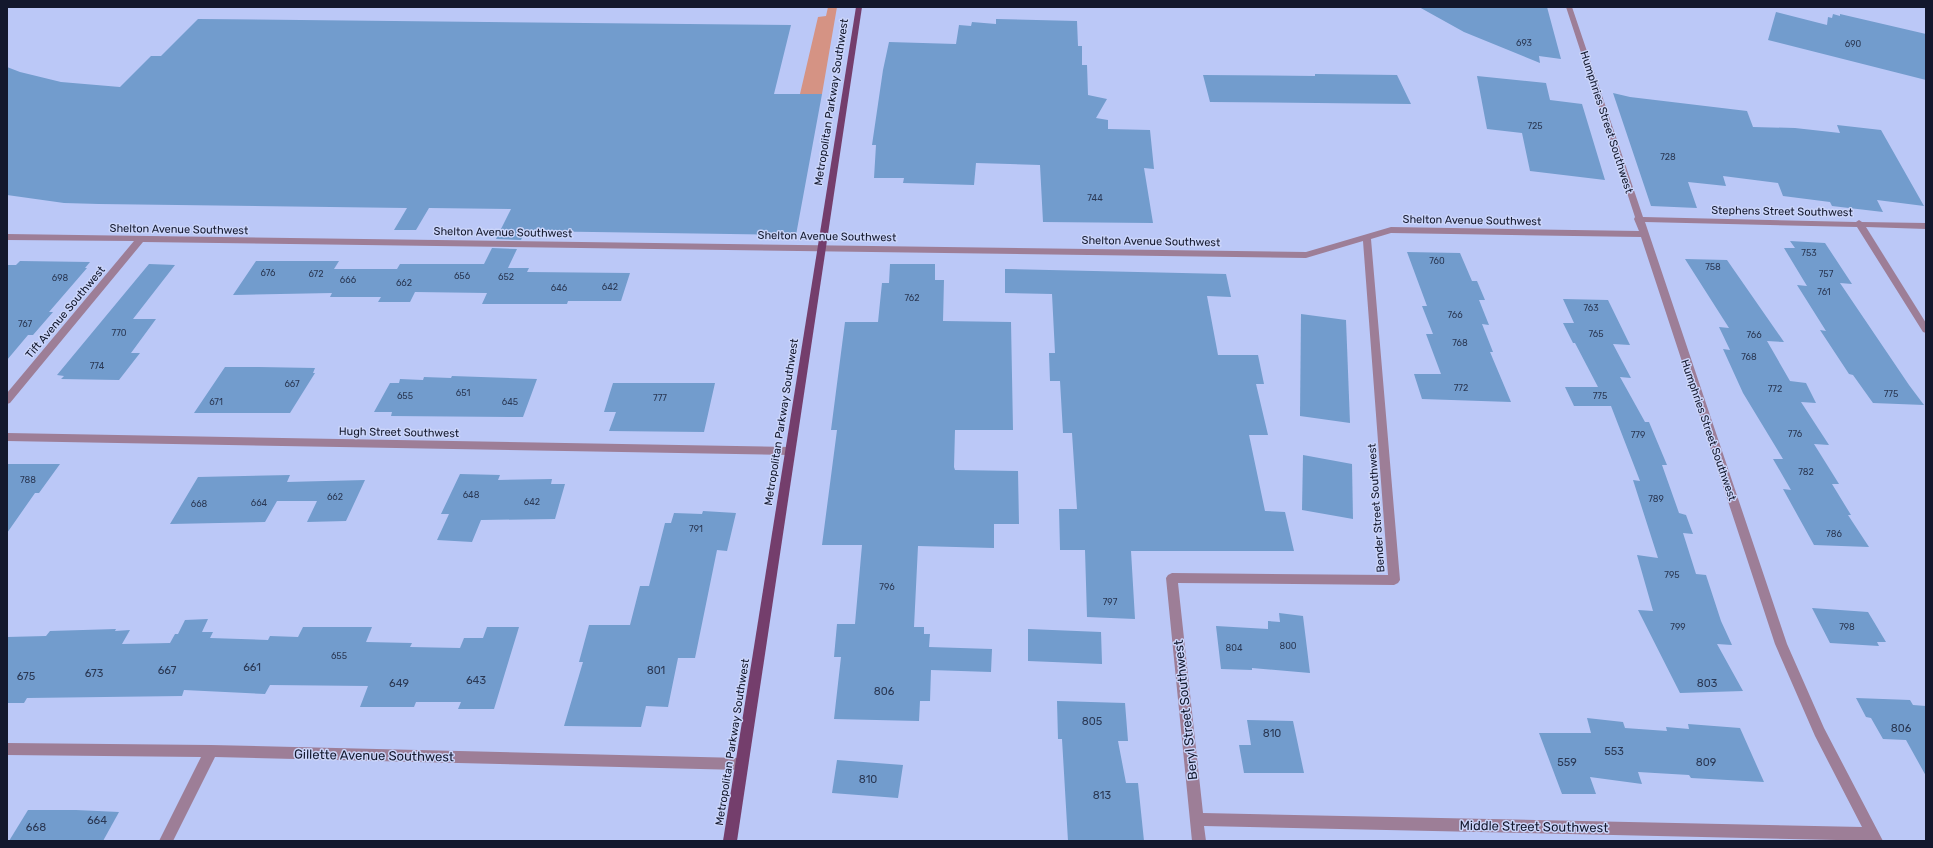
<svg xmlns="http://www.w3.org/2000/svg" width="1933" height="848" viewBox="0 0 1933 848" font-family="Rubik,sans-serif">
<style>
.green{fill:#d59384}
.building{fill:#729ccd}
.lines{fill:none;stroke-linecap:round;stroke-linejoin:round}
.minor{fill:#9d7e97;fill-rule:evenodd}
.major{fill:#743e6c;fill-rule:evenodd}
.labels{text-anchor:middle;stroke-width:3;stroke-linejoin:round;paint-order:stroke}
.number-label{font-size:9px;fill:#2b3955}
.street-label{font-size:11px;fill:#13182d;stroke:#cbd5fa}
.near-number-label{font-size:11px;fill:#2b3955}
.near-street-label{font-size:13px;fill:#13182d;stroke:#cbd5fa}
</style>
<rect width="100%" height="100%" fill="#bbc8f7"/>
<path class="green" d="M828,7H837L822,94H800L818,17L826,16Z"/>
<g class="building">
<path d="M1419,7H1547L1561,59L1539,56L1540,63L1464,32Z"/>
<path d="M1776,12L1827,25L1828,17L1832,18L1833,14L1840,16V14L1926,34V80L1768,40Z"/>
<path d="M198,19L791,25L774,94H822L796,235L525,231L521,240L496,239L511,209L429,208L416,230H394L407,208L99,204L64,203L7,195V67L20,72L61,82L120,87L151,56H161Z"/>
<path d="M996,19L1077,21L1078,46H1082V65H1087L1088,95L1107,99L1096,118L1108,120V129L1150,130L1154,169L1144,168L1153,223L1043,222L1040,165L976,163L974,185L903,183L904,178H874L876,145H872L883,70L889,42L956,44L959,25L971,26L972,22L996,24Z"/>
<path d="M1315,74L1397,75L1411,104L1210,102L1203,75L1315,76Z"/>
<path d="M1477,76L1546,83L1550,100L1582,104L1605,180L1530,171L1522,133L1487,129Z"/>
<path d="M1613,93L1630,97L1747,111L1753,127L1795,128L1840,133L1837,125L1881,130L1924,206L1877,200L1883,212L1832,206L1830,202L1783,196L1778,183L1723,176L1726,186L1688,182L1697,208L1651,206Z"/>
<path d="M1790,241L1825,243L1852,284L1840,283L1909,385L1924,405L1873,403L1853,375L1849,374L1820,330L1826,331L1797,285L1807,286L1784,248H1795Z"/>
<path d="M492,248L517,249L508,268H529L527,272L630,273L621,301H568L567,304H482L487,293L415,292L410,302H378L381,297H330L332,293L233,295L256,261H339L334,269H397L400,264H484Z"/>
<path d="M1407,252L1460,253L1472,281H1477L1485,300H1479L1489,325L1482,324L1493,352H1490L1511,402L1422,399L1414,374H1441L1426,334H1433L1422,306H1427Z"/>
<path d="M1685,259L1727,260L1784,342L1767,341L1790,381L1806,383L1816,403L1801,402L1829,445L1814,444L1839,484H1832L1851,515H1848L1869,547L1814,545L1783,489L1791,490L1773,459H1783L1743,393L1723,349L1730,350L1719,327L1729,328Z"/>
<path d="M20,261L90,262L85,268H87L49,312H53L33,335H28L7,360V265H16Z"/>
<path d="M149,264L175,265L133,319H156L131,353H140L119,380L61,379L64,376L57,375Z"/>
<path d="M890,264H935V280H944L943,321L1011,322L1013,430H955L954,467L955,470L1018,471L1019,524H994V548L918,546L914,627H924V634H930L929,647L992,649L991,672L931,670L930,701H920L919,721L834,719L841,657H834L837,624H855L862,545H822L837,430H831L845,322H878L882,283H889Z"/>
<path d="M1005,269L1226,274L1231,297L1207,296L1218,355H1258L1264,384H1256L1268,435H1249L1265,511L1285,512L1294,551H1131L1135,619L1087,617L1085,550H1060L1059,509H1077L1072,433H1063L1060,381H1050L1049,353H1055L1052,294L1005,293Z"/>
<path d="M1563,299L1608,300L1630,345L1613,344L1631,378L1620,377L1645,422H1649L1667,465H1662L1679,513L1686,515L1693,534L1683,533L1696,574L1706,575L1721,621L1732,645L1717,644L1743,691L1680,693L1638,610L1653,611L1637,555L1658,558L1633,480L1640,481L1611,406H1574L1565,387H1598L1575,343H1573L1563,323H1574Z"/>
<path d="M1301,314L1346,320L1350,423L1300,416Z"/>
<path d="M225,367H259L315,368L313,373H315L290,413H194Z"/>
<path d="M452,376L537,379L523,417L391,416L392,412H374L390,383H399L400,379L423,380L424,377L451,378Z"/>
<path d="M613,383H715L704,432L609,431L616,412H604Z"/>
<path d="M1303,455L1352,464L1353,519L1302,510Z"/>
<path d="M7,464H60L39,493H35L7,533Z"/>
<path d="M460,474L500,475L498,480L552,479L551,484H565L555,519L481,520L472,542L437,540L449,514H441Z"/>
<path d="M290,475L287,482L365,480L346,521L307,522L317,501H277L265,522L170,524L198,477Z"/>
<path d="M703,511L736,513L727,551L717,550L695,658H678L668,707L646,706L641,727L564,726L583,662H579L589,625H630L640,586H649L665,523H671L674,513L702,514Z"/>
<path d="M1812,608L1868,612L1886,642H1877L1879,646L1830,643Z"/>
<path d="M1279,613L1303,616L1310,673L1252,668V670L1221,669L1216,626L1268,629V621L1280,622Z"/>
<path d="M208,619L202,632H213L210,638L268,640L270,636L298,637L303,627H372L366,642L412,643L410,647L460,648L464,638H483L487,627H519L494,709H458L461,702H416L414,707H360L368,686L270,685L265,694L184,690L182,696L27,698L24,703H7V637L46,636L50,631L116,629L115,631L130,630L122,644L170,643L175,634H178L185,620Z"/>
<path d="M1028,629L1101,632L1102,664L1028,661Z"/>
<path d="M1856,698L1910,700L1913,705L1926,706V776L1906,740L1883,739L1871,718L1866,717Z"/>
<path d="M1057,701L1125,703L1128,741H1118L1126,783H1138L1144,841H1068L1062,739H1058Z"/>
<path d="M1587,718L1623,722L1625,728L1667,731L1666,727L1689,729L1688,724L1740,728L1764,782L1691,778L1689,775L1638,772L1642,784L1590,777L1596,794H1562L1539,733H1591Z"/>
<path d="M1247,720L1293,721L1304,773H1244L1239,745H1251Z"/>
<path d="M837,760L903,765L898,798L832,793Z"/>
<path d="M28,810H76L119,812L103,841H9Z"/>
</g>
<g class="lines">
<g class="minor">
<path d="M1566,7H1572L1643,217L1856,222L1859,220L1862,222L1926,223V229L1866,227L1926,323V333L1923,332L1857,227L1645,222L1787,644L1824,728L1883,841L1204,826L1206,841H1192L1166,578L1168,575L1172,573L1388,575L1363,241L1306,258L143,242L10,403L7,404V393L134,241L7,240V234L1306,252L1391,227L1639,231L1634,219L1635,217ZM1391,233L1641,237L1775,644L1815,736L1862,827L1203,813L1178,583L1394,585L1398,583L1400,580L1371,239Z"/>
<path d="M7,433L790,447L794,448L795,451L794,454L790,455L7,441Z"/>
<path d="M7,743L211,745L741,758L746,760L747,764L746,768L741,770L215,757L173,841H159L201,757L7,755Z"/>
</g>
<path class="major" d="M856,7H862L737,841H723Z"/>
</g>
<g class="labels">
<g class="number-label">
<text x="1524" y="46">693</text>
<text x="1853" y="47">690</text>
<text x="1535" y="129">725</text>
<text x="1668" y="160">728</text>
<text x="1095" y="201">744</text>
<text x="1809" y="256">753</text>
<text x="1437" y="264">760</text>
<text x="1713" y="270">758</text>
<text x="268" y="276">676</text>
<text x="316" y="277">672</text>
<text x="1826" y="277">757</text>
<text x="462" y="279">656</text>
<text x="506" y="280">652</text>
<text x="60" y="281">698</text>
<text x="348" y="283">666</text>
<text x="404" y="286">662</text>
<text x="610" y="290">642</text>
<text x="559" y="291">646</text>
<text x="1824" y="295">761</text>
<text x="912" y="301">762</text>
<text x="1591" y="311">763</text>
<text x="1455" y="318">766</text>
<text x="25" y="327">767</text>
<text x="119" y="336">770</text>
<text x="1596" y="337">765</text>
<text x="1754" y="338">766</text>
<text x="1460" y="346">768</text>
<text x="1749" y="360">768</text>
<text x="97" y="369">774</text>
<text x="292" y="387">667</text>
<text x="1461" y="391">772</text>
<text x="1775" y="392">772</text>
<text x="463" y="396">651</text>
<text x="1891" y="397">775</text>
<text x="405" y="399">655</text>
<text x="1600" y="399">775</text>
<text x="660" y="401">777</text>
<text x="216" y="405">671</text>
<text x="510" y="405">645</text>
<text x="1795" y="437">776</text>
<text x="1638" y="438">779</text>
<text x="1806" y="475">782</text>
<text x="28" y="483">788</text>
<text x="471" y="498">648</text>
<text x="335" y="500">662</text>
<text x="1656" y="502">789</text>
<text x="532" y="505">642</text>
<text x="259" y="506">664</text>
<text x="199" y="507">668</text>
<text x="696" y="532">791</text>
<text x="1834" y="537">786</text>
<text x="1672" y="578">795</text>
<text x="887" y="590">796</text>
<text x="1110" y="605">797</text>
<text x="1678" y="630">799</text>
<text x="1847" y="630">798</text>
<text x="1288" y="649">800</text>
<text x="1234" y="651">804</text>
<text x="339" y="659">655</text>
</g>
<g class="street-label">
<text transform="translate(831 102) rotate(-81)" y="4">Metropolitan Parkway Southwest</text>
<text transform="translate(1607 122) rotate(72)" y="4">Humphries Street Southwest</text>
<text transform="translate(1782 211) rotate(1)" y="4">Stephens Street Southwest</text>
<text transform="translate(1472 220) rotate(1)" y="4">Shelton Avenue Southwest</text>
<text transform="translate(179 229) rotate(1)" y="4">Shelton Avenue Southwest</text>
<text transform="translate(503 232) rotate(1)" y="4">Shelton Avenue Southwest</text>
<text transform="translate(827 236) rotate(1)" y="4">Shelton Avenue Southwest</text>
<text transform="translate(1151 241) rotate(1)" y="4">Shelton Avenue Southwest</text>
<text transform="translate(65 312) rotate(-50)" y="4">Tift Avenue Southwest</text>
<text transform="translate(781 422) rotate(-81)" y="4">Metropolitan Parkway Southwest</text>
<text transform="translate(1709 430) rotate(71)" y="4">Humphries Street Southwest</text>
<text transform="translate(399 432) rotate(1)" y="4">Hugh Street Southwest</text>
<text transform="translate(1376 508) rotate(-94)" y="4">Bender Street Southwest</text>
<text transform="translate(732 742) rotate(-81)" y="4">Metropolitan Parkway Southwest</text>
</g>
<g class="near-number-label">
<text x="252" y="671">661</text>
<text x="167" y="674">667</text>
<text x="656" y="674">801</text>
<text x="94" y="677">673</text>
<text x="26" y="680">675</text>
<text x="476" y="684">643</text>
<text x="399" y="687">649</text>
<text x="1707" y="687">803</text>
<text x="884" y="695">806</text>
<text x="1092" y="725">805</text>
<text x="1901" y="732">806</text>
<text x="1272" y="737">810</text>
<text x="1614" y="755">553</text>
<text x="1567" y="766">559</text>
<text x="1706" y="766">809</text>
<text x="868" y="783">810</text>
<text x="1102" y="799">813</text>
<text x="97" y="824">664</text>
<text x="36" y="831">668</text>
</g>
<g class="near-street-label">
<text transform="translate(1185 710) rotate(-96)" y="5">Beryl Street Southwest</text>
<text transform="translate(374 755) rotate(1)" y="5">Gillette Avenue Southwest</text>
<text transform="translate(1534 826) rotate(1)" y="5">Middle Street Southwest</text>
</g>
</g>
<rect width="1933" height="848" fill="none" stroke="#13182d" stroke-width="16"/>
</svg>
